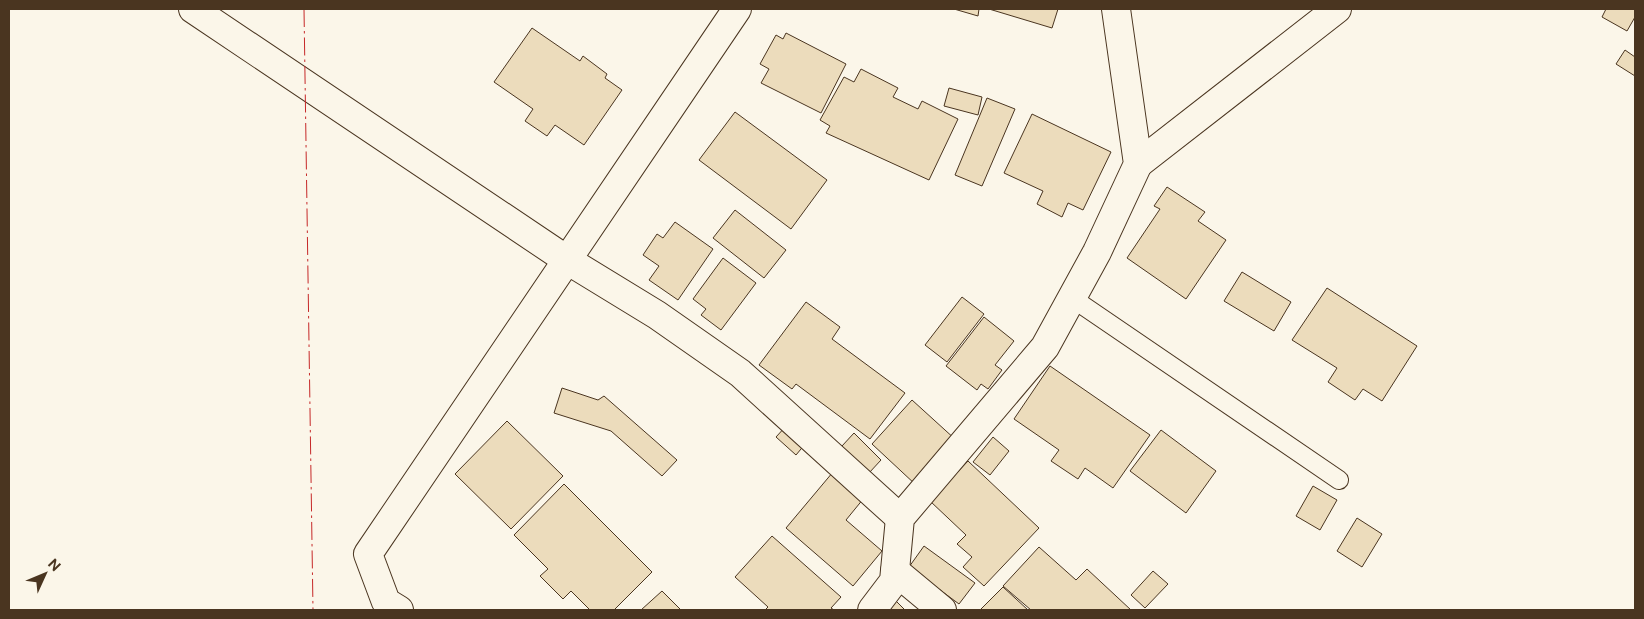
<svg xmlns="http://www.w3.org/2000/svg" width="1644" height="619" viewBox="0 0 1644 619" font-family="'Public Sans',sans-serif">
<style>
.building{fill:#ecdcbc;stroke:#4a3520}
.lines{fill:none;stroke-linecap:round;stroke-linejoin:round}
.service-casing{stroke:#4a3520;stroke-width:20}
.minor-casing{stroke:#4a3520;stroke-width:30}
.service{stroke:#fbf6e9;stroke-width:18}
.minor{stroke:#fbf6e9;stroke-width:28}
.power{stroke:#c62828;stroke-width:1;stroke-dasharray:18 4 2.5 4;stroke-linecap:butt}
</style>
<rect width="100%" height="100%" fill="#fbf6e9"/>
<g class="building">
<path d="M954,9H979L978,16Z"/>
<path d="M989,9H1058L1052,28Z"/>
<path d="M1606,9H1635V17L1627,31L1602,17Z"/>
<path d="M532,28L580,61L583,56L607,74L605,78L622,90L584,145L555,125L547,136L525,121L533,109L494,82Z"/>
<path d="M786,33L846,64L821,113L761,83L769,69L760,64L776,35L783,39Z"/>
<path d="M1625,50L1635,57V76L1616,64Z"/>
<path d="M861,69L898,88L893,97L918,109L922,101L958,119L929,180L826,133L830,126L820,120L844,77L854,82Z"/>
<path d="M949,88L982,97L978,115L944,106Z"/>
<path d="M987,98L1015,109L982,186L955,175Z"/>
<path d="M735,112L827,180L791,229L699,160Z"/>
<path d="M1032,114L1111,152L1083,210L1068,203L1062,217L1037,204L1043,191L1004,173Z"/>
<path d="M1167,187L1205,212L1198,221L1226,240L1186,299L1127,258L1160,209L1154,206Z"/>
<path d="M735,210L786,250L764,278L713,238Z"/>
<path d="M675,222L713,249L678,300L649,280L659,266L643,255L657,234L663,238Z"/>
<path d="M723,258L756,283L721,330L701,315L706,309L693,299Z"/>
<path d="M1242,272L1291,302L1274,331L1224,301Z"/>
<path d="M1327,288L1417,346L1382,401L1363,389L1355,400L1328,382L1337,368L1292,340Z"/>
<path d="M962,297L984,314L947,362L925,345Z"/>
<path d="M806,302L840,327L832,339L905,393L870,439L796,384L792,389L759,365Z"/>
<path d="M984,317L1014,341L995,365L1002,370L988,389L981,384L977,390L946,366Z"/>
<path d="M1050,366L1150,435L1113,488L1085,468L1078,479L1051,461L1059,450L1014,419Z"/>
<path d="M562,388L598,400L604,396L677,460L662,476L611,431L554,413Z"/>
<path d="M912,400L956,440L916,485L872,444Z"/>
<path d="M507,421L563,476L511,529L455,474Z"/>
<path d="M787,425L806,443L796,455L776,437Z"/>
<path d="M1161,430L1216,471L1186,513L1130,471Z"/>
<path d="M854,433L881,460L869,473L842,446Z"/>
<path d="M993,437L1009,451L990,475L973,462Z"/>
<path d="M968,461L1039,528L984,586L963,567L972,557L957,544L966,535L930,501Z"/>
<path d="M833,472L864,498L846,520L882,551L853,586L786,528Z"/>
<path d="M564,484L652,572L614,610H590L571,591L563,599L540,576L548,569L514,535Z"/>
<path d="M1313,486L1337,500L1320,530L1296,516Z"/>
<path d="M1357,518L1382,534L1362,567L1337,551Z"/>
<path d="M772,536L841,597L831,608L834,610H765L768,607L735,577Z"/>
<path d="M924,546L975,583L959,604L909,567Z"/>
<path d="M1039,547L1076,580L1087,569L1131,610H1031L1003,586Z"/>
<path d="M1153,571L1168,584L1145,608L1131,595Z"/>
<path d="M1003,587L1028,610H980Z"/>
<path d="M662,591L681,610H641Z"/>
<path d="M896,601L905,610H888Z"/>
</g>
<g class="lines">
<g class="service-casing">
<path id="service" d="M1072,298L1339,480"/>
</g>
<g class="minor-casing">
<g id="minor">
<path d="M193,9L567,260L657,315L740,373L900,518"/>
<path d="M1138,164L1337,9"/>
<path d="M895,571L942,610"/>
<path d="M399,610L386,602L368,554L737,9"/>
<path d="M872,610L894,581L900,518L1045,347L1097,252L1138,164L1116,9"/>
</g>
</g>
<use href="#service" class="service"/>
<use href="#minor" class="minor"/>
<path class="power" d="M304,9L313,610"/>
</g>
<rect width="1644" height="619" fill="none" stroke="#4a3520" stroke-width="20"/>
<g transform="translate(45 574) rotate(46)" stroke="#fbf6e9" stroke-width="4" paint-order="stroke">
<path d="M0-4L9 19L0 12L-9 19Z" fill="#4a3520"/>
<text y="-8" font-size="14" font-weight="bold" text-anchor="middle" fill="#4a3520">N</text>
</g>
</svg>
